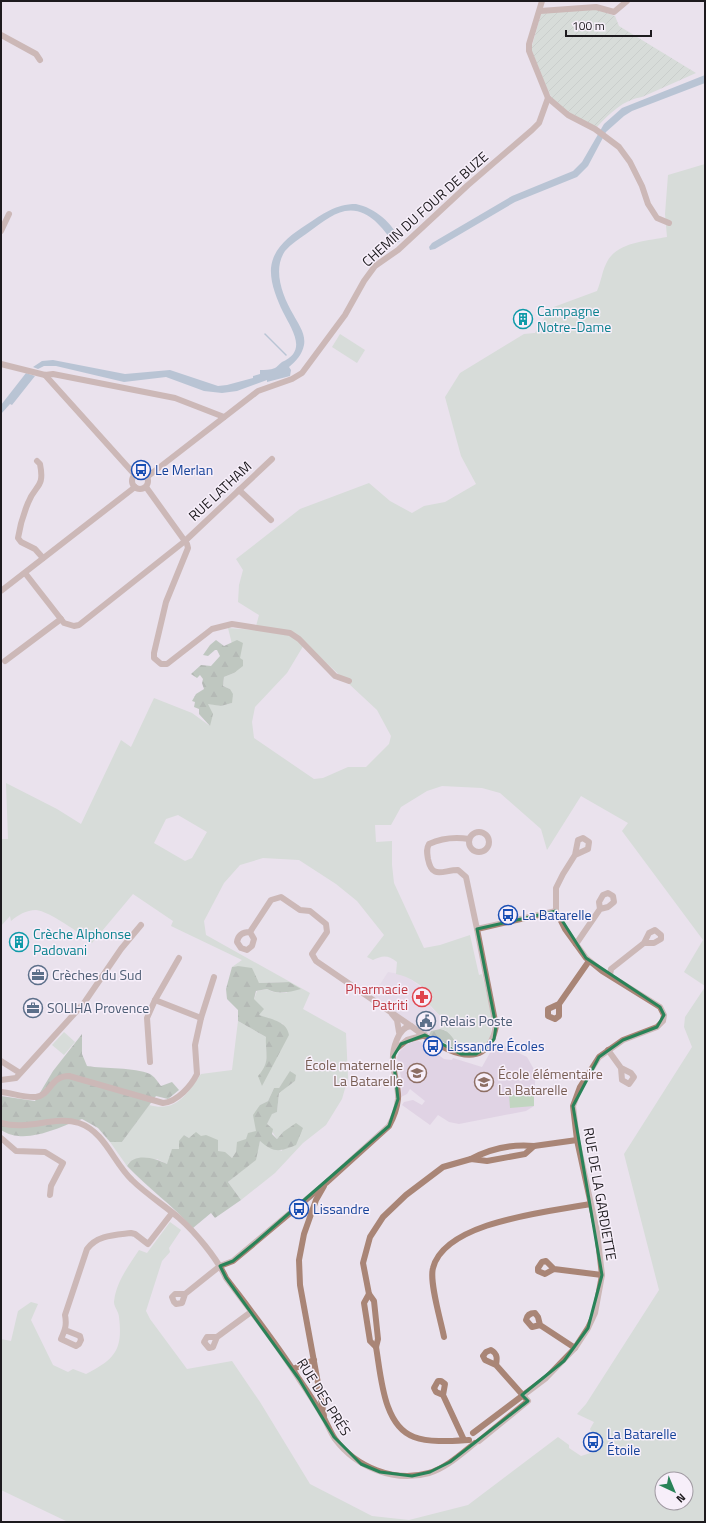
<svg xmlns="http://www.w3.org/2000/svg" width="706" height="1523" viewBox="0 0 706 1523" font-family="'Titillium Web',sans-serif">
<style>
.built{fill:#e0d3e4}
.green{fill:#c1d5c0;fill-rule:evenodd}
.forest{fill:url(#forest-firs)}
.garden{fill:url(#garden-furrows)}
.water{fill:#7ea0b7}
.lines{fill:none;stroke-linecap:round;stroke-linejoin:round}
.stream{stroke:#7ea0b7;stroke-width:1.5}
.minor{stroke:#a98576;stroke-width:6}
.marked{fill:none;stroke:#298358;stroke-width:3;stroke-linejoin:round}
.labels{text-anchor:middle;stroke-width:3;stroke-linejoin:round;paint-order:stroke}
.street-label{font-size:14px;fill:#1d1a1e;stroke:#f7effa}
.culture-label{font-size:14px;fill:#0d838f;stroke:#f7effa;text-anchor:start}
.transit-label{font-size:14px;fill:#164399;stroke:#f7effa;text-anchor:start}
.service-label{font-size:14px;fill:#4e5e75;stroke:#f7effa;text-anchor:start}
.health-label{font-size:14px;fill:#be3a42;stroke:#f7effa;text-anchor:end}
.education-label{font-size:14px;fill:#785e54;stroke:#f7effa;text-anchor:end}
</style>
<defs>
<pattern id="forest-firs" width="22" height="20" patternUnits="userSpaceOnUse"><rect width="22" height="20" fill="#8da78b"/><path d="M5 1l3.5 6h-7zM16 11l3.5 6h-7z" fill="#738771"/></pattern>
<pattern id="garden-furrows" width="10" height="10" patternUnits="userSpaceOnUse"><rect width="10" height="10" fill="#c1d5c0"/><path d="M-1 1l2-2M0 10L10 0M9 11l2-2" fill="none" stroke="#a5b6a5"/></pattern>
</defs>
<rect width="100%" height="100%" fill="#eae2ed"/>
<g class="built">
<path d="M388,972L405,975L430,994L434,998L431,1007L442,1018L444,1024L440,1029L431,1031L429,1035L372,997Z"/>
<path d="M419,1041L444,1059L452,1060L453,1058L482,1067L496,1042L527,1057L536,1073L534,1094V1106L526,1111L459,1124L449,1122L438,1115L430,1125L402,1105L404,1102L413,1100L422,1105L425,1101L410,1089L407,1094L401,1097L402,1082L397,1058L399,1052L409,1042Z"/>
</g>
<g class="green">
<path d="M705,164V986L684,972L703,940L622,831L628,823L581,796L547,850L541,829L500,793L482,788L442,786L427,791L401,807L391,825H375L376,842L392,841V865L394,883L424,948L440,945L470,935L479,975L482,974C488,1001 509,1060 459,1050L445,1030L440,1029L443,1024L442,1018L429,1004L433,998C425,987 409,976 396,974L397,962C388,955 383,955 373,960L367,957L384,935L357,901L336,884L299,860L263,858L240,865L224,883L204,921L206,935L310,993L303,1009L346,1033L348,1078L342,1099L326,1125L303,1143L275,1173L241,1200L228,1182L255,1160L260,1141L282,1151L283,1132L277,1139L267,1124L272,1113L277,1112L279,1092L295,1081L291,1071L279,1088H274L268,1101L260,1105L256,1131L246,1139L232,1158L218,1151L201,1136L189,1138L184,1135L179,1149L167,1164L157,1159L129,1162L127,1166L110,1142H122L149,1105C177,1113 187,1093 201,1074L232,1070L238,1021L266,1037L267,1056L262,1086L283,1024L258,1015L254,999L257,991L267,989L273,992L287,993L289,982L259,983L238,966L232,967L242,960L171,926L173,921L133,894L92,943C81,934 49,911 36,910C26,910 18,915 11,921L10,916L1,926V839H8L6,783L57,809L81,824L121,740L131,747L154,698L192,713L210,726L207,703L221,706L232,703L230,689L223,686L224,677L234,673L240,658L232,644L228,628L255,630L259,615L238,602L239,585L243,570L236,559L300,509L369,483L390,501L412,513L424,506L445,502L476,484L461,456L445,397L460,373L524,334L535,333L551,308L597,291C601,282 602,272 606,264C615,242 647,241 667,237L665,214L668,175ZM305,643L377,710L391,736L389,744L366,767H348L323,778L314,779L254,738L252,722L255,707L287,673ZM178,815L207,832L192,858L185,861L154,843L166,819Z"/>
<path d="M340,334L365,350L357,363L332,347Z"/>
<path d="M705,987V1522H68L1,1490V1339L11,1341L18,1311L31,1302L38,1304L31,1320L53,1365L68,1372L73,1369L86,1374C115,1359 123,1350 119,1317C119,1312 114,1307 114,1302C116,1282 128,1267 139,1250L147,1253L170,1222L181,1230L169,1248L170,1252L162,1261L146,1311L150,1319L187,1369L232,1361L260,1402L310,1484L372,1516L409,1520L468,1505L558,1437L569,1445V1448L581,1456L597,1451L594,1437L590,1429L594,1422L577,1414L586,1404L659,1290L624,1154L692,1047L684,1027L685,1017ZM662,1479H686V1503H662Z"/>
<path d="M64,1032L75,1042L64,1055L52,1045Z"/>
<path d="M534,1094V1106L510,1108L509,1095Z"/>
</g>
<g class="forest">
<path d="M216,640L224,646L237,640L243,643L240,658L243,660V666L234,673L224,677L223,686L230,689L233,694L232,703L221,706L208,704L213,714L210,726L199,714V709L194,707L195,702L192,701L196,694L204,689L202,683L203,679L200,675L197,678L191,674L201,665L211,666L220,656L217,650H215L208,656L203,655L210,645Z"/>
<path d="M238,966L252,968L259,983L289,982L301,989C290,992 277,995 267,989L256,991L254,999L264,1009L259,1015C270,1019 287,1021 289,1035L262,1086L258,1076C271,1061 265,1054 266,1037L238,1021V1010L227,999L226,989L232,967Z"/>
<path d="M440,1029C451,1031 455,1041 459,1050L429,1035L431,1031Z"/>
<path d="M82,1034V1054L87,1066C105,1069 134,1067 150,1074C154,1076 158,1082 161,1086L172,1082L179,1090L168,1099L156,1096L122,1142H110L98,1128L82,1119C59,1127 25,1146 1,1130V1096L35,1101L53,1071Z"/>
<path d="M290,1071L296,1075L295,1081L279,1093L277,1112L272,1114L267,1124L273,1129L272,1134L277,1139L283,1132L296,1123L303,1128L296,1145C279,1152 274,1153 260,1141L256,1160L228,1182L241,1200L215,1218L211,1213L193,1228C172,1205 148,1188 127,1166C134,1152 156,1158 167,1164L172,1149H179V1141L184,1135L189,1138L196,1132L201,1136L206,1135L218,1140V1151L225,1152L232,1158L236,1152L237,1142L246,1139L248,1133L256,1131L253,1115L260,1105L268,1101L274,1088H279Z"/>
</g>
<path class="garden" d="M596,9L615,16L619,26L696,73L642,97C623,100 610,113 597,127L573,116L553,100L548,91L531,49L541,14L545,12Z"/>
<g class="water">
<path d="M705,75V83L632,111L624,116L606,132L588,166L577,177L515,202L435,249L430,250L429,247L432,243L512,196L573,171L582,162L604,124L622,108Z"/>
<path d="M356,204C375,208 393,223 400,241L397,243L393,242C381,226 367,207 345,211C331,214 319,225 306,234C299,239 291,244 285,251C272,270 283,297 293,314C298,324 306,333 304,345C302,355 296,361 289,367L291,370L290,376L267,382V380L237,391L222,393L204,391L166,377L124,382L56,366H44L38,369L33,367L42,361L53,360L125,374L170,370L218,386L227,385L253,378V376L260,374V370C265,370 270,370 275,368C277,367 279,364 282,362C308,351 292,330 283,312C277,299 270,283 271,268C273,247 291,235 306,225C323,214 335,204 356,204Z"/>
<path d="M26,373L35,376L12,405L10,404L1,414V405Z"/>
</g>
<g class="lines">
<path class="stream" d="M265,334L286,355"/>
<g class="minor">
<path d="M540,11L596,7L614,12L627,1"/>
<path d="M1,35L36,54L40,60"/>
<path d="M548,98L568,115L595,129L619,147L630,162L642,186L648,204L657,218L669,223"/>
<path d="M1,231L9,214"/>
<path d="M1,364L45,375L53,374L175,398L224,417"/>
<path d="M45,375L135,475"/>
<path d="M37,461L40,464C45,489 35,484 28,503C23,515 20,525 18,538L21,542L35,549L43,558"/>
<circle cx="140" cy="481" r="8"/>
<path d="M147,477L258,391L292,379L302,373L345,315L364,281L375,266L398,250L468,185L532,130L539,123L548,98L529,51V44L542,1"/>
<path d="M146,487L187,544L188,548L166,602L154,653V658L161,664H167L212,629L232,624L290,633L299,639L335,676L349,681"/>
<path d="M239,490L271,520"/>
<path d="M25,573L64,623L74,626L79,625L185,541L272,459"/>
<path d="M1,591L135,487"/>
<path d="M5,661L61,619"/>
<circle cx="479" cy="842" r="10"/>
<path d="M469,839C456,837 442,838 429,844C426,849 427,853 428,859C432,880 443,870 458,870L466,877L477,929"/>
<path d="M250,932C243,932 238,935 237,942L241,948L247,950L252,946L254,939L250,932L271,900L281,897L300,910L310,911L326,924L327,932L312,954L316,961L411,1026"/>
<path d="M576,944L600,909L599,902L603,895L608,893L613,896L614,902L608,907L600,909"/>
<path d="M610,975L611,969L644,943L649,933L655,930L661,935V939L654,943H644"/>
<path d="M155,1000L201,1018"/>
<path d="M559,1004L548,1009V1016L555,1019L559,1016V1004L589,961"/>
<path d="M392,1014L397,1020L399,1032"/>
<path d="M396,1049L407,1040L425,1035"/>
<path d="M608,1050L621,1068L622,1080L629,1084L634,1077L631,1073L621,1068"/>
<path d="M1,1061L20,1073"/>
<path d="M150,1062L147,1018L155,1000L179,958"/>
<path d="M1,1080L16,1078L84,1003L121,949L141,925"/>
<path d="M1,1092C12,1093 25,1098 36,1097C51,1095 50,1076 69,1076L163,1103C177,1102 191,1086 197,1074L195,1045L201,1018L214,977"/>
<path d="M1,1123C29,1131 54,1115 79,1123C105,1132 113,1162 132,1180C146,1194 164,1205 179,1218C195,1232 217,1258 226,1278C251,1311 277,1344 299,1379C308,1392 317,1406 325,1420C328,1426 331,1433 335,1439C356,1467 394,1483 429,1473C446,1468 461,1454 475,1443"/>
<path d="M1,1138L16,1151L45,1152L63,1163L51,1186L50,1195"/>
<path d="M471,1159C490,1149 513,1144 534,1146"/>
<path d="M324,1186L316,1200L304,1234L299,1260L300,1285L324,1416"/>
<path d="M554,1269L546,1261L542,1262L538,1268V1271L545,1274L554,1269L602,1275"/>
<path d="M185,1294L182,1303L176,1304L174,1302L172,1297L175,1294H185L220,1266L233,1261L326,1183L389,1126C394,1117 397,1109 398,1099C399,1086 393,1074 393,1062C392,1050 398,1027 411,1026C436,1045 486,1080 496,1026L477,929L556,911"/>
<path d="M369,1294L364,1303L370,1341L376,1347"/>
<path d="M540,1325L538,1317L535,1313C530,1313 527,1315 526,1320L532,1327L540,1325L575,1348"/>
<path d="M65,1330L80,1336L81,1340L79,1344L76,1346L61,1339C65,1330 67,1325 65,1315L87,1249C97,1235 115,1235 131,1233L135,1234L148,1244L172,1213"/>
<path d="M217,1337H207L204,1342L209,1348L213,1347L217,1337L251,1312"/>
<path d="M444,1337C441,1321 429,1282 433,1268C445,1221 549,1212 590,1204"/>
<path d="M293,1369L314,1360"/>
<path d="M443,1395L445,1384L441,1381H438L434,1388L436,1392L443,1395L464,1440"/>
<path d="M473,1433L546,1378L575,1348L588,1328L595,1313L602,1275L597,1232L577,1140L573,1106L580,1087L599,1057L623,1040L657,1027L663,1021L664,1015L660,1007L602,971L586,958L565,929L556,911V888L563,874L575,855L588,849L589,842L583,838L578,840L575,855"/>
<path d="M469,1440C452,1441 430,1443 414,1437C383,1426 381,1375 376,1347L378,1339L374,1301L369,1294L363,1263L370,1237L383,1217L406,1195L443,1167L471,1159L487,1161L525,1154L534,1146L577,1140"/>
<path d="M479,1441L528,1401L496,1365L485,1360L483,1356L486,1352L491,1350C498,1354 497,1359 496,1365"/>
</g>
</g>
<path d="M0 0H706V1523H0ZM556,911L586,958L660,1007L664,1015L657,1027L623,1040L599,1057L573,1106L602,1275L588,1328L564,1361L522,1395L528,1401L450,1462L430,1472L412,1476L380,1472L361,1464L334,1437L299,1379L226,1278L220,1266L233,1261L256,1242L389,1126L398,1099L393,1057L401,1044L425,1035L461,1054H476L487,1047L494,1039L496,1026L477,929Z" fill="#eae2ed" fill-opacity=".55" fill-rule="evenodd"/>
<path class="marked" d="M556,911L586,958L660,1007L664,1015L657,1027L623,1040L599,1057L573,1106L602,1275L588,1328L564,1361L522,1395L528,1401L450,1462L430,1472L412,1476L380,1472L361,1464L334,1437L299,1379L226,1278L220,1266L233,1261L256,1242L389,1126L398,1099L393,1057L401,1044L425,1035L461,1054H476L487,1047L494,1039L496,1026L477,929Z"/>
<defs>
<g id="building-ring" transform="scale(1)"><circle r="9.5" fill="#f7effa" stroke="#0f9aa8" stroke-width="1.5"/><path d="M-4-6H4V6H1V3H-1V6H-4ZM-2.5-4.3h1.7v1.8h-1.7ZM.8-4.3h1.7v1.8H.8ZM-2.5-1h1.7V.8h-1.7ZM.8-1h1.7V.8H.8Z" fill="#0f9aa8"/></g>
<g id="bus-ring" transform="scale(1)"><circle r="9.5" fill="#f7effa" stroke="#1a4fb4" stroke-width="1.5"/><path d="M-5-6H5V4H4V6H2V4H-2V6H-4V4H-5ZM-3.5-4V0h7V-4ZM-3.5 1.2v1.5H-2V1.2ZM2 1.2v1.5H3.5V1.2Z" fill="#1a4fb4"/></g>
<g id="office-ring" transform="scale(1)"><circle r="9.5" fill="#f7effa" stroke="#5c6f8a" stroke-width="1.5"/><path d="M-6-3h4V-5.5h4V-3h4V5H-6ZM-1-4.5V-3h2v-1.5ZM-6 0V1H6V0Z" fill="#5c6f8a"/></g>
<g id="pharmacy-ring" transform="scale(1)"><circle r="9.5" fill="#f7effa" stroke="#e0444e" stroke-width="1.5"/><path d="M-2-6h4v4h4v4h-4v4h-4v-4h-4v-4h4Z" fill="#e0444e"/></g>
<g id="civic-ring" transform="scale(1)"><circle r="9.5" fill="#f7effa" stroke="#5c6f8a" stroke-width="1.5"/><path d="M-.6-6.5H3V-4.5H.6V-3L4-1V1h2V6H-6V1h2V-1L-.6-3ZM-1.2 2.5V6h2.4V2.5Z" fill="#5c6f8a"/></g>
<g id="school-ring" transform="scale(1)"><circle r="9.5" fill="#f7effa" stroke="#8d6e63" stroke-width="1.5"/><path d="M0-5L7-2L0 1L-7-2ZM-4 1L0 2.5L4 1V4Q0 6-4 4Z" fill="#8d6e63"/></g>
</defs>
<g fill-rule="evenodd">
<use href="#building-ring" x="523" y="319"/>
<use href="#bus-ring" x="141" y="470"/>
<use href="#bus-ring" x="508" y="915"/>
<use href="#building-ring" x="19" y="942"/>
<use href="#office-ring" x="38" y="975"/>
<use href="#pharmacy-ring" x="422" y="997"/>
<use href="#office-ring" x="33" y="1008"/>
<use href="#civic-ring" x="426" y="1021"/>
<use href="#bus-ring" x="433" y="1046"/>
<use href="#school-ring" x="417" y="1073"/>
<use href="#school-ring" x="484" y="1082"/>
<use href="#bus-ring" x="299" y="1209"/>
<use href="#bus-ring" x="593" y="1442"/>
</g>
<g class="labels">
<g class="street-label">
<text transform="translate(425 209) rotate(-42)" y="5">CHEMIN DU FOUR DE BUZE</text>
<text transform="translate(220 491) rotate(-43)" y="5">RUE LATHAM</text>
<text transform="translate(600 1194) rotate(80)" y="5">RUE DE LA GARDIETTE</text>
<text transform="translate(324 1397) rotate(58)" y="5">RUE DES PRÉS</text>
</g>
<g class="culture-label">
<text x="537" y="316">Campagne<tspan x="537" dy="16">Notre-Dame</tspan></text>
<text x="33" y="939">Crèche Alphonse<tspan x="33" dy="16">Padovani</tspan></text>
</g>
<g class="transit-label">
<text x="155" y="475">Le Merlan</text>
<text x="522" y="920">La Batarelle</text>
<text x="447" y="1051">Lissandre Écoles</text>
<text x="313" y="1214">Lissandre</text>
<text x="607" y="1439">La Batarelle<tspan x="607" dy="16">Étoile</tspan></text>
</g>
<g class="service-label">
<text x="52" y="980">Crèches du Sud</text>
<text x="47" y="1013">SOLIHA Provence</text>
<text x="440" y="1026">Relais Poste</text>
</g>
<g class="health-label">
<text x="408" y="994">Pharmacie<tspan x="408" dy="16">Patriti</tspan></text>
</g>
<g class="education-label">
<text x="403" y="1070">École maternelle<tspan x="403" dy="16">La Batarelle</tspan></text>
<text x="498" y="1079" text-anchor="start">École élémentaire<tspan x="498" dy="16">La Batarelle</tspan></text>
</g>
</g>
<rect width="706" height="1523" fill="none" stroke="#1d1a1e" stroke-width="4"/>
<g transform="translate(674 1491) rotate(136)"><circle r="19" fill="#f7effa" stroke="#a09aa2"/>
<path d="M0-3L7 15L0 10L-7 15Z" fill="#298358"/>
<text y="-6" font-size="11" font-weight="bold" text-anchor="middle" fill="#1d1a1e">N</text>
</g>
<path d="M566 30v6h85v-6" fill="none" stroke="#1d1a1e" stroke-width="2"/>
<text x="572" y="30" font-size="12" fill="#1d1a1e" stroke="#f7effa" stroke-width="3" paint-order="stroke">100 m</text>
</svg>
